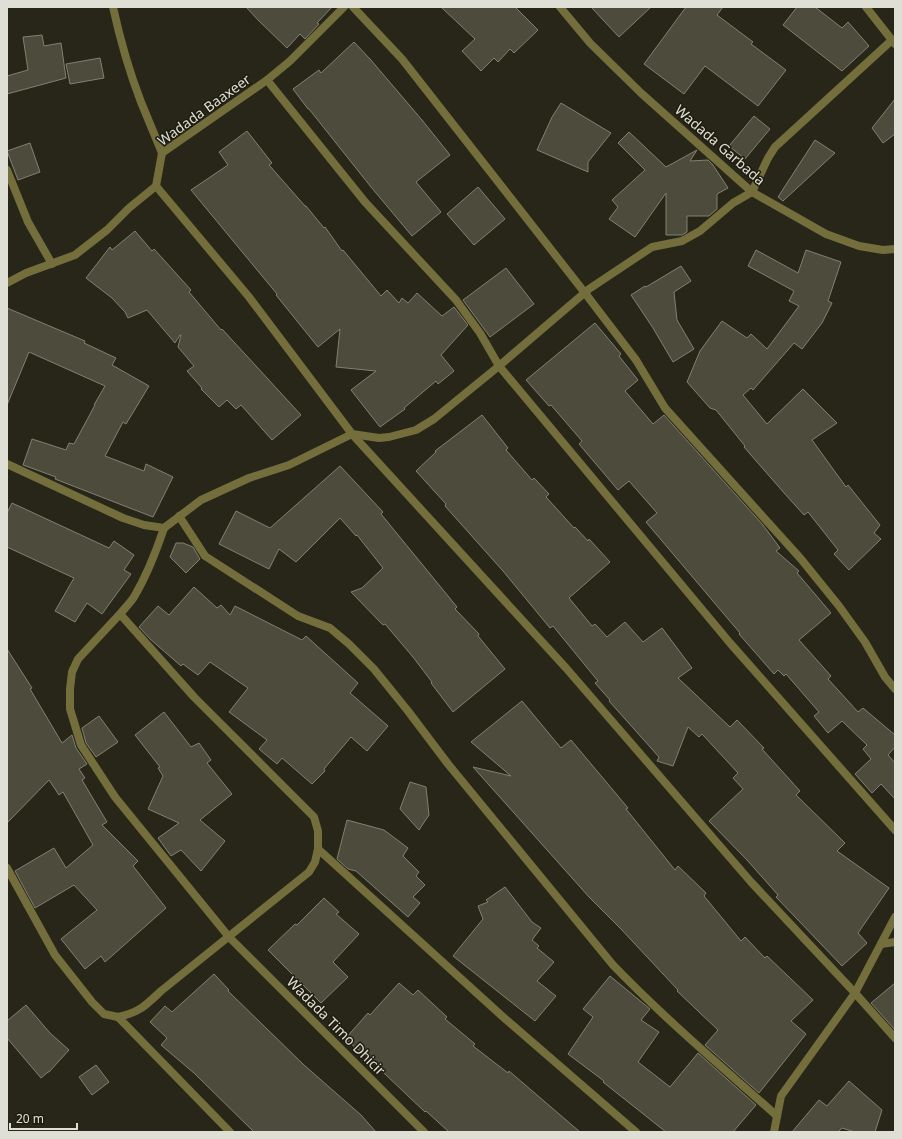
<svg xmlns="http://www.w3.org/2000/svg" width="902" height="1139" viewBox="0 0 902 1139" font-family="'Noto Sans',sans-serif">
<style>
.building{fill:#4c4b3c;stroke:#828171}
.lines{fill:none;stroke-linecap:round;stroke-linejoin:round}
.minor{stroke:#736e3c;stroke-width:8}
.labels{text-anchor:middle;stroke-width:3;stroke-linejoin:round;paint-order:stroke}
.street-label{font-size:14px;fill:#e0dfd6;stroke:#1e1d0f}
</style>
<rect width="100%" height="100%" fill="#272618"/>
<g class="building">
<path d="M246,7H332L317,23L319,24L305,39L300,34L287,48L259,21Z"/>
<path d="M441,7H515L538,30L514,53L510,49L498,62L494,58L481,71L462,51L475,39Z"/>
<path d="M591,7H651L619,37Z"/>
<path d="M686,7H723L717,15L753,42L751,44L786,70L758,106L705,66L684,94L644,64Z"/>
<path d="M797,7H815L842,28L848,22L869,46L842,71L783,25Z"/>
<path d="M42,35L44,46L61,43L66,78L7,94V76L28,70L23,37Z"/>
<path d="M354,42L370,59L422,120L450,155L416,182L441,212L412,236L371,187L309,109H308L293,89L319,70L321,73Z"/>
<path d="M100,58L104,78L70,84L66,64Z"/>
<path d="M895,99V134L883,143L872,128Z"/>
<path d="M561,103L611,133L588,162V172L537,150L552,117Z"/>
<path d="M754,116L770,129L745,159L729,146Z"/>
<path d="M247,131L272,163L269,165L305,206H306L324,228L325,227L342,251L343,250L381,296L387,290L399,303L402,298L408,303L417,293L442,316L454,307L468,325L441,355L454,371L438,384L436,381L404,408L405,409L380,427L351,390L376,371L336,367L340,329L318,347L276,295L277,294L191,190L228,165L219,152Z"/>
<path d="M629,132L666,167L697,150L690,161L708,160L713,165L728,188L717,194V209L709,216H687V232L682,235H666V193L635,237L609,219L618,207L612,200L645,170L618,143Z"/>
<path d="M815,140L835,153L783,201L778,197Z"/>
<path d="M30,143L40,172L18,180L7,151Z"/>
<path d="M478,187L505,219L474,245L447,214Z"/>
<path d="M135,231L152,251L154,249L191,290L189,292L221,330L222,329L301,415L272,440L241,405L236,409L227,400L219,407L201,389L202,388L187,371L194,366L178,347L181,335H180L175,343L147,310L128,318L125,312L112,298L86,278L110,247L112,250Z"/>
<path d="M756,250L798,273L806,250L841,262L828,301L832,303L822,323L802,349L794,343L753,390L751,388L743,395L767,424L803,389L837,423L812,440L846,487L848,485L880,525L874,533L881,539L849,570L834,554L838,550L808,512L804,515L785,494L744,447L745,446L716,410L710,408L687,382L700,351L722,321L747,338L751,334L767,349L799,306L789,301L794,291L748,266Z"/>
<path d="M681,266L691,281L674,292L677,320L694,349L673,362L653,328L631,295L645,286L646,287Z"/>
<path d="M506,268L534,304L490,337L463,300Z"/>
<path d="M7,308L85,341L84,343L116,358L112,365L149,386L126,424L123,422L105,456L144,471L146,464L173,477L153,517L55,479L56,477L23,465L32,439L66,450L69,443L74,444L95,405H94L105,386L29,352L7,405Z"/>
<path d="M595,323L621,354L619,356L638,380L625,391L653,424L664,415L763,525L780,548L776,551L799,571L797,573L831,613L799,640L831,676L828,679L858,712L863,708L895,735V747L888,755L895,763V799L881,784L872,793L855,774L871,759L863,749L867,745L842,721L828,733L814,716L819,712L786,674L784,676L778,670L774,674L739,634L740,633L646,522L657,513L629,481L618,490L579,444L582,441L551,405L549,406L526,380Z"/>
<path d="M482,415L508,448L506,450L532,480L534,478L549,494L546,497L574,528L575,527L588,541L589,539L610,562L569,598L592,626L595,624L607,637L625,622L643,642L662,628L692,668L678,678L730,727L737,720L764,748L762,749L800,791L796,795L845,843L837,851L889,888L858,933L867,943L842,966L776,897L778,895L747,860L709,821L743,789L733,778L738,773L702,734L699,737L688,727L673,766L657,761L659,757L609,701L610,700L595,683L598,681L553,626L550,628L503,571L445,506L446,504L416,471L436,452L435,451Z"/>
<path d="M340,466L383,512L381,514L457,607L455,609L479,634L478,636L505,669L453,712L431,683L432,682L413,657L385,624L383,625L351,592L362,588L383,568L357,535L356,536L340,518L296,562L279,549L269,569L219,544L236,511L270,528Z"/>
<path d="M12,503L109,548L114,541L134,555L124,570L131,574L102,614L87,603L75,622L55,611L74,578L7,547V513Z"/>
<path d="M176,543H183L193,547L200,559L186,573L170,557Z"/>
<path d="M194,587L217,608L221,605L230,615L235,606L302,640L306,636L358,683L350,693L388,726L367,751L351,737L324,769L325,771L312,784L282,758L277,764L259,749L267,740L229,712L248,688L210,662L198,675L183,664L181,666L150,639L139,627L158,606L169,615Z"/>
<path d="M7,649L32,688L30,689L62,743L72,735L76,748L87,764L79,769L85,778L82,780L107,822L102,825L138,861L133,866L166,908L105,962L101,956L85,969L61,939L97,910L74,885L35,908L15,871L54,848L66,868L93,845L63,792L59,795L49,780L7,823Z"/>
<path d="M522,701L561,748L571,740L628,808L626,809L675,870L678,866L706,893L704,896L741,941L745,937L765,958L767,956L813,1000L791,1021L806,1034L759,1093L705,1045L718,1030L677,991L678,990L620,928L589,897L473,767L511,776L471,742Z"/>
<path d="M164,712L191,747L199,743L211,760L207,763L232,794L200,820L225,841L201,871L181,850L171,856L158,838L179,823L148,809L163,776L158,768L160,767L135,735Z"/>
<path d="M99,716L118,742L96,757L86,743L82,728Z"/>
<path d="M410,782L426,787L429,815L419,830L400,809Z"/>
<path d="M347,820L384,830L408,848L403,856L419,872L416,876L425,885L413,897L420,903L408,917L356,871L348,869L337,859Z"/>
<path d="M505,887L532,922L541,928L532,940L539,946L537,948L554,962L537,981L556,996L535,1021L453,956L483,919L478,906L488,902L486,900Z"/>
<path d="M324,898L339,912L336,914L359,934L333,962L348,977L321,1003L268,950L295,924L297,925Z"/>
<path d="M214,974L229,990L228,991L304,1065L361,1115L376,1132H254L194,1073L161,1045L167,1038L150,1022L165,1006L172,1012Z"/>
<path d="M610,976L650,1009L641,1020L659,1032L638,1062L670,1087L698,1053L756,1105L733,1132H666L603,1082L604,1081L568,1054L593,1017L583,1009Z"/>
<path d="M399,983L413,995L418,990L447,1017L445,1019L475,1044L473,1046L508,1073L509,1071L580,1132H449L426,1111L425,1112L366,1056L345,1039L368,1013L370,1015Z"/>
<path d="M895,983V1030L871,1003Z"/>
<path d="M26,1005L50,1033L69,1050L49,1072H48L41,1078L7,1038V1021Z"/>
<path d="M96,1065L109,1082L92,1095L79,1077Z"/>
<path d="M849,1081L882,1110L875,1132H855L842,1128L838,1132H792L819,1100L827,1106Z"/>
</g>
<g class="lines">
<g class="minor">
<path d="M113,7C120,39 129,71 141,102C148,119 155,136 162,153"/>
<path d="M353,7L402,59L585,293L636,360L665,408L801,559L839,606L865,642L885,677L895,689"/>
<path d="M560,7L590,43L641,93L752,192L826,234L859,246L883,250L895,249"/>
<path d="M866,7L895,44"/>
<path d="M267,80L365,202L456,300L480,333L499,366L730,643L895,830"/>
<path d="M7,170L28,222L52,264"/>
<path d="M156,186L249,297L352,434L566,668L751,882L855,993L895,1038"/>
<path d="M7,283L26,273L75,255L107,230L129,208L156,186L162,153L267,80L290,61L344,7"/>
<path d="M7,464L123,518L144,525L164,528C156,552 147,575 134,597C130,603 125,608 120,614L194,697L314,817L318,831V849L502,1016L636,1132"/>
<path d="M179,516L205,556L298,616L330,628L349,644L374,669L408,711L448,764L613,965C665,1019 722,1067 777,1116"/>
<path d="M164,528L201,500L249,478L289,465L352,434L379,438L389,437L416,430L434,419L499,366L589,289L652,247L682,241L700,231L733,203L752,192L768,158L775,147L892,40"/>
<path d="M120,614L78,659L72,672L70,689V709L81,745L115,797L229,937L424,1132"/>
<path d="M7,868L55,955L92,1002L104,1014L118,1017L230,1132"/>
<path d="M881,944L895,942"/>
<path d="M118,1017C140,1012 145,1006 161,991L309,872L315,862L318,849"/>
<path d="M774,1132L781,1096L855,993L895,917"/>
</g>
</g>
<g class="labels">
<g class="street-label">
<text transform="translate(204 110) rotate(-36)" y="5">Wadada Baaxeer</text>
<text transform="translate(720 145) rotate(41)" y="5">Wadada Garbada</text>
<text transform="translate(336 1026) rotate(45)" y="5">Wadada Timo Dhicir</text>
</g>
</g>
<rect width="902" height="1139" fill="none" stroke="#e0dfd6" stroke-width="16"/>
<path d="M10 1123v6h67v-6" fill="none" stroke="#e0dfd6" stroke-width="2"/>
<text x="16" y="1123" font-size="12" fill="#e0dfd6" stroke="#1e1d0f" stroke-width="3" paint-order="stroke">20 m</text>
</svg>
